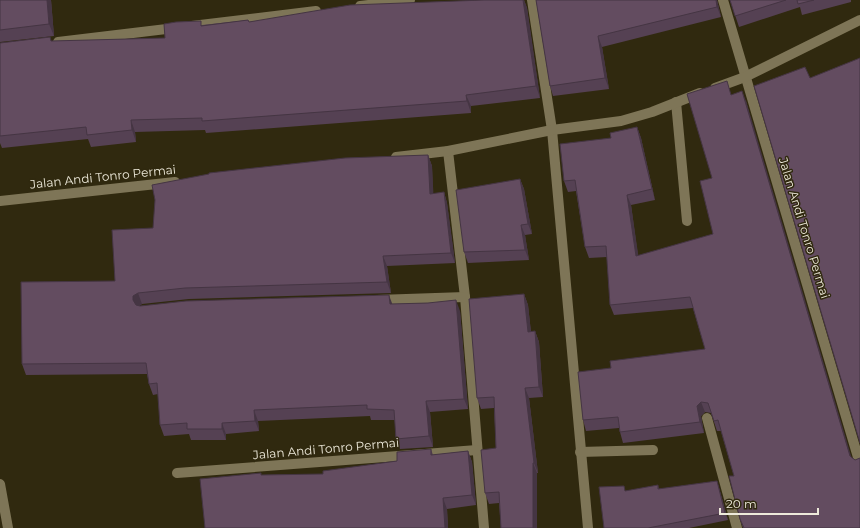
<svg xmlns="http://www.w3.org/2000/svg" width="860" height="528" viewBox="0 0 860 528" font-family="Montserrat,sans-serif">
<style>
.lines{fill:none;stroke-linecap:round;stroke-linejoin:round}
.minor{stroke:#7e7557;stroke-width:10}
.wall{fill:#554153}
.shaded-wall{fill:#453543}
.building{fill:#634c60;stroke:#453543}
.labels{text-anchor:middle;stroke-width:3;stroke-linejoin:round;paint-order:stroke}
.street-label{font-size:12px;fill:#eeeadb;stroke:#30290f}
</style>
<rect width="100%" height="100%" fill="#30290f"/>
<g class="lines">
<g class="minor">
<path d="M532,0L552,130L588,528"/>
<path d="M723,0L860,464"/>
<path d="M360,6L410,0"/>
<path d="M58,42L316,11"/>
<path d="M715,88L745,77L860,20"/>
<path d="M676,102L687,221"/>
<path d="M448,151L465,297L484,528"/>
<path d="M396,157L448,151L552,130L621,121L652,112L700,93"/>
<path d="M0,201L175,182"/>
<path d="M377,300L465,297"/>
<path d="M707,418L737,528"/>
<path d="M580,452L653,450"/>
<path d="M177,473L477,450"/>
<path d="M0,484L8,528"/>
</g>
</g>
<g class="wall">
<path d="M0,0H51L54,36L0,42Z"/>
<path d="M484,0H524L527,8L540,98L471,106V113L206,133L205,130L135,132L136,142L91,147L88,139L2,148L0,143V43L165,38L202,25L248,20L249,22Z"/>
<path d="M536,0H717L721,17L602,47L609,89L553,96L550,86Z"/>
<path d="M730,0H851V2L802,15L800,7L739,27Z"/>
<path d="M732,95L746,101L860,528H743L740,519L734,476L721,431H717L711,413L705,412L701,416L704,433L623,443L620,432L619,428L586,431L583,420L611,368L705,349L693,308L614,315L610,305L607,257L589,258L585,247L576,191L568,192L564,181L611,138L637,127L641,138L655,200L631,205L638,256L713,234L712,178Z"/>
<path d="M428,155L432,166L433,194L444,192L447,203L455,263L387,266L391,293L189,299L142,304L139,306L392,304L460,311L468,409L430,412L433,447L400,449L396,439L395,420H371L370,416L258,421L259,431L226,434V440H191L189,434L164,436L160,425L158,394L153,395L149,384L147,374L26,375L22,364L115,281L153,228L209,174Z"/>
<path d="M520,179L524,189L532,234L525,235L529,260L468,263L464,252Z"/>
<path d="M524,294L528,305L531,332L535,331L539,342L543,397L529,398L538,473H537V528H501L499,503L489,504L485,493L496,448L494,408L481,409L477,398Z"/>
<path d="M431,449L433,455L468,451L472,462L476,505L447,509L448,528H205L262,475L323,474L397,461Z"/>
<path d="M717,481L719,488L728,520L689,528H604L626,491L658,485L659,489Z"/>
</g>
<g class="shaded-wall">
<path d="M47,0H51L54,36L49,24Z"/>
<path d="M523,0H524L527,8L540,98L536,86Z"/>
<path d="M716,0H717L721,17L717,7Z"/>
<path d="M598,36L602,47L609,89L605,78Z"/>
<path d="M742,91L746,101L854,466L850,456Z"/>
<path d="M466,95L471,106V113L467,101Z"/>
<path d="M131,120L135,132L136,142L132,130Z"/>
<path d="M637,127L641,138L655,200L652,189Z"/>
<path d="M428,155L432,166L434,205L430,194Z"/>
<path d="M520,179L524,189L532,234L528,224Z"/>
<path d="M444,192L447,203L455,263L451,253Z"/>
<path d="M627,195L631,205L640,267L636,256Z"/>
<path d="M521,225L525,235L529,260L525,250Z"/>
<path d="M383,256L387,266L391,293L387,282Z"/>
<path d="M138,293L142,304L137,307L133,300V296Z"/>
<path d="M524,294L528,305L532,342L528,332Z"/>
<path d="M389,295L393,306L390,304Z"/>
<path d="M456,300L460,311L468,409L464,399Z"/>
<path d="M535,331L539,342L543,397L539,387Z"/>
<path d="M525,388L529,398L538,473L534,463Z"/>
<path d="M426,401L430,412L433,447L429,436Z"/>
<path d="M701,402L705,412L701,416L704,433L700,422L697,406Z"/>
<path d="M254,410L258,421L259,431L255,421Z"/>
<path d="M222,423L226,434V440L222,429Z"/>
<path d="M468,451L472,462L476,505L472,495Z"/>
<path d="M533,463L537,473V528H533Z"/>
<path d="M717,481L719,488L728,520L725,513Z"/>
<path d="M443,498L447,509L448,528H445Z"/>
</g>
<g class="building">
<path d="M0,0H47L49,24L0,30Z"/>
<path d="M484,0H523L536,86L466,95L467,101L202,121V118L131,120L132,130L87,135L86,127L0,136V43L50,37L51,41L165,38L164,24L176,22L201,21V26L248,20L249,22L350,5Z"/>
<path d="M536,0H716L717,7L598,36L605,78L550,86Z"/>
<path d="M730,0H786L735,16Z"/>
<path d="M797,0H814L798,4Z"/>
<path d="M860,58V443L754,86L805,67L810,78Z"/>
<path d="M727,81L731,95L742,91L850,456L855,460L860,458V528H744L740,519L729,476H734L718,420L714,421L708,403L701,402L697,406L700,422L620,432L618,417L583,420L578,372L611,368L610,361L705,349L690,297L610,305L606,246L585,247L575,180L564,181L560,144L611,138L610,133L637,127L652,189L627,195L636,256L713,234L700,181L712,178L687,94Z"/>
<path d="M428,155L430,194L444,192L451,253L383,256L387,282L185,288L138,293L133,296V300L136,305L140,306L186,301L389,295L390,304L428,303L456,300L464,399L426,401L429,436L396,439L394,410L367,409V405L254,410L255,421L222,423V429H187V423L160,425L157,383L149,384L146,363L22,364L21,282L115,281L112,230L153,228L155,200L152,185L209,174V173L345,158Z"/>
<path d="M520,179L528,224L521,225L525,250L464,252L456,190Z"/>
<path d="M524,294L528,332L535,331L539,387L525,388L534,463H533V528H501L499,492L485,493L481,450L496,448L494,397L477,398L469,299Z"/>
<path d="M431,449V455L468,451L472,495L443,498L445,528H205L200,479L261,473V475L323,474V471L397,461V452Z"/>
<path d="M717,481L725,513L648,528H604L599,487L624,486L625,491L658,485V489Z"/>
</g>
<g class="labels">
<g class="street-label">
<text transform="translate(103 177) rotate(-6)" y="4">Jalan Andi Tonro Permai</text>
<text transform="translate(804 228) rotate(73)" y="4">Jalan Andi Tonro Permai</text>
<text transform="translate(326 449) rotate(-5)" y="4">Jalan Andi Tonro Permai</text>
</g>
</g>
<path d="M720 508v6h98v-6" fill="none" stroke="#eeeadb" stroke-width="2"/>
<text x="726" y="508" font-size="12" fill="#eeeadb" stroke="#30290f" stroke-width="3" paint-order="stroke">20 m</text>
</svg>
